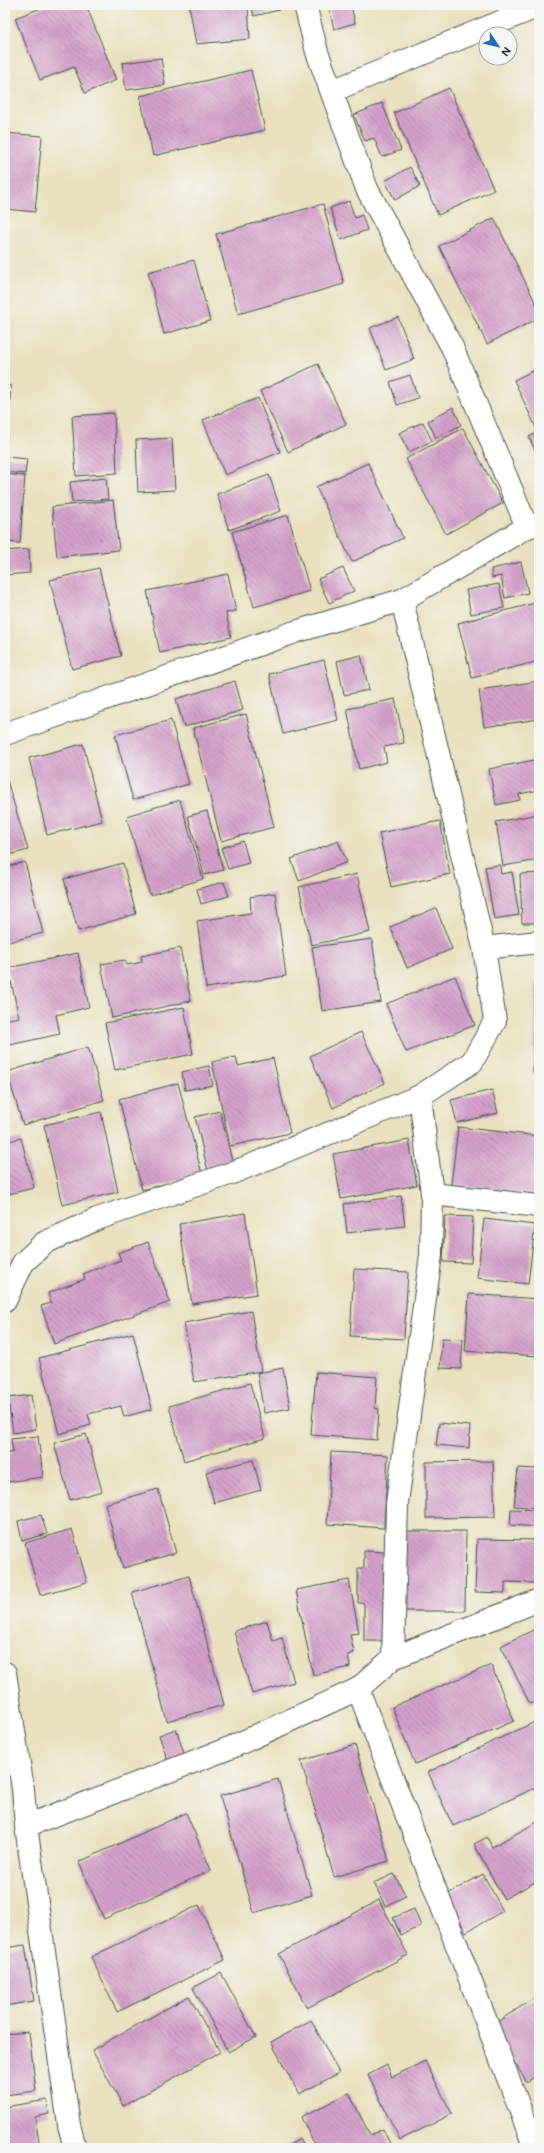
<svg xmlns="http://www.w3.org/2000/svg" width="544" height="2153" viewBox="0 0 544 2153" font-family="Mali,sans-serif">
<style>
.building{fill:url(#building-back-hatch)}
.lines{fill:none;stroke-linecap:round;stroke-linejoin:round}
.street-casing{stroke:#3d5549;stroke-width:24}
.street{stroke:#fff;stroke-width:22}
</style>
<defs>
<pattern id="building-back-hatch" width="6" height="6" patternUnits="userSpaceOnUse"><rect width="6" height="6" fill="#d4a0ca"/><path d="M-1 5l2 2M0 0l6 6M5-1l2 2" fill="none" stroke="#ab84a5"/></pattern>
</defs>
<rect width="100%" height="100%" fill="#f6f6f2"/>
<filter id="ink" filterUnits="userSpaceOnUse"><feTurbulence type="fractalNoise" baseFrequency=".025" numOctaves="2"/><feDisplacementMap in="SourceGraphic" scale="8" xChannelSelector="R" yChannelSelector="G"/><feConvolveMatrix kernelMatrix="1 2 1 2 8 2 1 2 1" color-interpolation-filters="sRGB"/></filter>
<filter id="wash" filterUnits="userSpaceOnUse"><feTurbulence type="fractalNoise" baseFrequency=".012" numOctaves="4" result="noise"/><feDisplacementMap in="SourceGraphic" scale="16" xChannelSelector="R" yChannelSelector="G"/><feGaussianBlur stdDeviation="0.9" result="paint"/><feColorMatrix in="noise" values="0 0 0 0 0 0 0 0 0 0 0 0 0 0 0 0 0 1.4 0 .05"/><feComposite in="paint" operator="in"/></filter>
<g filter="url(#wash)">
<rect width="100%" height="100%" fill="#eae0bf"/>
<g id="blocks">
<g class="building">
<path d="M49,5H86L116,80L85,93L74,67L40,80L15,18Z"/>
<path d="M189,5H248L250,39L196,44Z"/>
<path d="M251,5H278L279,10L254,16Z"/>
<path d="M342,5H351L355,23L334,29L329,8Z"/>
<path d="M161,58L165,85L126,90L122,63Z"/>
<path d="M251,70L265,130L153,156L140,96Z"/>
<path d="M449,88L494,190L438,215L394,113Z"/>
<path d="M382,103L401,150L382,157L374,138L365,141L354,115Z"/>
<path d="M5,133L42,136L35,212L5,209Z"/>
<path d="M410,167L420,186L395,200L385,181Z"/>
<path d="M349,201L355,218L362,215L367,230L341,240L330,208Z"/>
<path d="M323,204L344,284L238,314L216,234Z"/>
<path d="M494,218L539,310V318L487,344L439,246Z"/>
<path d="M194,260L210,321L164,334L148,272Z"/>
<path d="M398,317L414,359L386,370L370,328Z"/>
<path d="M318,364L346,424L288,452L260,391Z"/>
<path d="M539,368V429L537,430L514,380Z"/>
<path d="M410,375L418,398L397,405L390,382Z"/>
<path d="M5,385L11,386L6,448H5Z"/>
<path d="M258,398L280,452L225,475L203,420Z"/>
<path d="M453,407L461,425L436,438L428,421Z"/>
<path d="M114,413L117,473L76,476L72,416Z"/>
<path d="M423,422L432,441L409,452L399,433Z"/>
<path d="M463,428L503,503L446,534L406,459Z"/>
<path d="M539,432V459L529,437Z"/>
<path d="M172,438L175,490L138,492L136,440Z"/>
<path d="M6,457L27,459L25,474L5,472Z"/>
<path d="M368,463L403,538L352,562L316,487Z"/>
<path d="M5,474L25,476L20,543L5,542Z"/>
<path d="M269,475L281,511L229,530L217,494Z"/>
<path d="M106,478L108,499L72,502L70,482Z"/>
<path d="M113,500L119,550L57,557L52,507Z"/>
<path d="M288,515L310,591L254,607L232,532Z"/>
<path d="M29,549L30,573L5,575V551Z"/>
<path d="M521,562L528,593L505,598L501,576L492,578L491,569Z"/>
<path d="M99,568L121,656L72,669L50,580Z"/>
<path d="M343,568L354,591L329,603L318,579Z"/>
<path d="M228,574L236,611L226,613L231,637L160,653L147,591Z"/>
<path d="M499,584L504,608L471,614L466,590Z"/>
<path d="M539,602V661L472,678L458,623Z"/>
<path d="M361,655L369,690L344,695L337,661Z"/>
<path d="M324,660L338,720L283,734L269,674Z"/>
<path d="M235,681L243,710L184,727L176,699Z"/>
<path d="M539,681V719L484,727L479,690Z"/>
<path d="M395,699L404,743L384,747L387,762L359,769L347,709Z"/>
<path d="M246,714L274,827L221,841L193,728Z"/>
<path d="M171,720L189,784L133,800L115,735Z"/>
<path d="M83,744L102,821L47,835L29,758Z"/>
<path d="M539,759V790L519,794L520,800L496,805L489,769Z"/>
<path d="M5,774L28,850L5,856Z"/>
<path d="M180,800L203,879L150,895L126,816Z"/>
<path d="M207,811L223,870L204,875L188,816Z"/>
<path d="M539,814V860L503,866L496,822Z"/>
<path d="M440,821L450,874L391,887L379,833Z"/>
<path d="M243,841L249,863L228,869L221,848Z"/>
<path d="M338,841L347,862L299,881L291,859Z"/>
<path d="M25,862L43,933L5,943V867Z"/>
<path d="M123,863L136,914L78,931L64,879Z"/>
<path d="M500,865L501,874L512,872L519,915L494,919L485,867Z"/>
<path d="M539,873V923H522L520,874Z"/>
<path d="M357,874L370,932L311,945L299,887Z"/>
<path d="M224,882L229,896L201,904L197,889Z"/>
<path d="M275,893L286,976L206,988L197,921L251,913L250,897Z"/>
<path d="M436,908L452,949L407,968L390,927Z"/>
<path d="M372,939L381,1002L322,1011L312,947Z"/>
<path d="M180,948L191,1001L112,1018L101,964L125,960L127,965L142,962L141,956Z"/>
<path d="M78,953L89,1007L56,1015L60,1034L5,1046V1020L19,1017L8,968Z"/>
<path d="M537,960H539V1074L533,1073Z"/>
<path d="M455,976L475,1025L406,1052L386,1004Z"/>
<path d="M184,1007L193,1054L115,1070L105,1023Z"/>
<path d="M361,1032L385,1083L333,1108L310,1056Z"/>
<path d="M88,1047L104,1100L23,1125L7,1072Z"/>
<path d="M236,1057L238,1066L273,1058L290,1133L230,1146L212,1062Z"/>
<path d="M209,1066L213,1085L185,1090L182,1072Z"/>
<path d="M178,1083L202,1174L142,1190L119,1099Z"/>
<path d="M492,1090L498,1113L457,1123L451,1100Z"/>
<path d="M220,1111L233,1165L208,1171L195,1117Z"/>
<path d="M101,1112L118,1192L62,1205L44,1125Z"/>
<path d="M458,1127L539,1136V1195L451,1185Z"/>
<path d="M21,1138L34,1188L5,1195V1142Z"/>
<path d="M409,1140L417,1185L341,1199L333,1154Z"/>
<path d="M401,1196L405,1226L347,1233L344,1204Z"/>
<path d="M245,1213L257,1294L192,1304L179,1224Z"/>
<path d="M445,1216L473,1217L471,1263L443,1262Z"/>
<path d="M484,1219L535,1225L528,1284L477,1278Z"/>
<path d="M148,1242L170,1302L54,1344L41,1306L51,1303L48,1293L85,1279L83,1274L121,1260L118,1253Z"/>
<path d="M354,1269L408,1272L404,1339L350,1336Z"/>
<path d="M469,1294L539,1299V1356L465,1351Z"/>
<path d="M251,1311L261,1371L194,1382L184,1323Z"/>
<path d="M133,1333L152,1409L124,1417L121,1406L88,1414L91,1425L59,1434L39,1358Z"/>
<path d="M442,1338L463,1339L461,1369L440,1368Z"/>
<path d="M283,1368L290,1408L264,1413L257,1373Z"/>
<path d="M316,1372L377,1377L375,1408L379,1409L377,1440L311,1435Z"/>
<path d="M250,1383L265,1438L184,1461L169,1406Z"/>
<path d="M31,1395L36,1429L13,1433L8,1398Z"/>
<path d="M439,1423L470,1426L469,1448L436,1445Z"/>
<path d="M86,1434L102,1491L70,1500L54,1443Z"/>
<path d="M38,1436L43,1477L7,1482L5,1454L13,1452L11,1439Z"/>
<path d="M331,1452L388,1455L384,1528L327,1524Z"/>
<path d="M253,1460L261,1490L214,1503L206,1472Z"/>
<path d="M493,1461L495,1517L426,1518V1462Z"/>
<path d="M518,1468L539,1469V1508L514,1506Z"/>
<path d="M158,1489L176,1553L123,1568L105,1504Z"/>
<path d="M511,1509L539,1510V1527L510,1525Z"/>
<path d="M41,1515L47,1534L22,1541L18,1521Z"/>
<path d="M72,1529L87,1582L40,1595L25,1543Z"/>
<path d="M403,1531H466L465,1611H401Z"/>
<path d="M477,1539L539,1540V1583L505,1582V1593L475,1592Z"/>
<path d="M364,1551L386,1552V1641H364V1603H358V1568H364Z"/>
<path d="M189,1576L224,1705L167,1721L132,1592Z"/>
<path d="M349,1580L359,1633L350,1634L354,1653L348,1655L350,1667L313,1675L296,1590Z"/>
<path d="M267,1621L273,1641L282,1638L294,1682L252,1694L234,1631Z"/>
<path d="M533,1630L539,1643V1699L530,1704L501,1646Z"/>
<path d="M491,1665L514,1721L415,1764L392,1707Z"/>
<path d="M539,1720V1786L453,1826L428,1772Z"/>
<path d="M176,1729L185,1756L168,1762L159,1735Z"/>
<path d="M355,1745L389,1861L334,1877L301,1761Z"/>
<path d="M278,1779L312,1895L254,1913L220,1796Z"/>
<path d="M186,1813L211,1870L104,1919L79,1862Z"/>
<path d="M539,1821V1880L504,1899L474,1844L487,1837L492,1847Z"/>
<path d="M394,1874L406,1896L385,1906L374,1883Z"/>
<path d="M483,1874L503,1911L466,1932L446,1895Z"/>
<path d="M379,1900L408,1955L307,2008L279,1954Z"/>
<path d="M199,1905L225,1960L117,2012L91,1957Z"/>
<path d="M414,1909L421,1926L401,1935L393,1918Z"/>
<path d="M25,1945L34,2001L5,2006V1948Z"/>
<path d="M221,1973L256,2037L228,2052L193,1988Z"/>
<path d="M539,1995V2074L527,2082L491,2026Z"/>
<path d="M189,1996L220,2052L123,2106L92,2050Z"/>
<path d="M311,2020L339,2073L299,2094L271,2042Z"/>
<path d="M29,2032L36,2091L5,2095V2034Z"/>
<path d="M425,2061L452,2114L400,2140L368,2075L387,2065L392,2077Z"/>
<path d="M349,2093L370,2135L383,2129L392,2148H316L301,2117Z"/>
<path d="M47,2100L49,2114L35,2117L40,2148H5V2107Z"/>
<path d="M300,2139L305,2148H283Z"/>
</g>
</g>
</g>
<g filter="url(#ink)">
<use href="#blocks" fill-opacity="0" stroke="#3d5549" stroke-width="1"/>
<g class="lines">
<g class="street-casing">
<g id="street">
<path d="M305,5L317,52L367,189L452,347L527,527"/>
<path d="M332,91L539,6"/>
<path d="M5,734L295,632L402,600L527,527L539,524"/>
<path d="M484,948L539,942"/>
<path d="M432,1194L539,1206"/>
<path d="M5,1301L23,1263L44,1243L97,1219L232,1173L420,1096L472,1062L495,1021L484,948L402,600"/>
<path d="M393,1658L397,1503L431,1255L432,1194L420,1096"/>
<path d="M5,1673L23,1789L26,1826L69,2125L75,2148"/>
<path d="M358,1689L535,2148"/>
<path d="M26,1826L232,1747L358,1689L393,1658L539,1600"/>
</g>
</g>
<use href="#street" class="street"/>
</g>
</g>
<rect width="544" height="2153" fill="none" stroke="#f6f6f2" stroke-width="20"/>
<g transform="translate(498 46) rotate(125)"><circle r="19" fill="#f6f6f2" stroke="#a0aca6"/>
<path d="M0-3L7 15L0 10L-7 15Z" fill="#1f6fb2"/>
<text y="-6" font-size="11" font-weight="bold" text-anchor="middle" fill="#1f3d34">N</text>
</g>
</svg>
